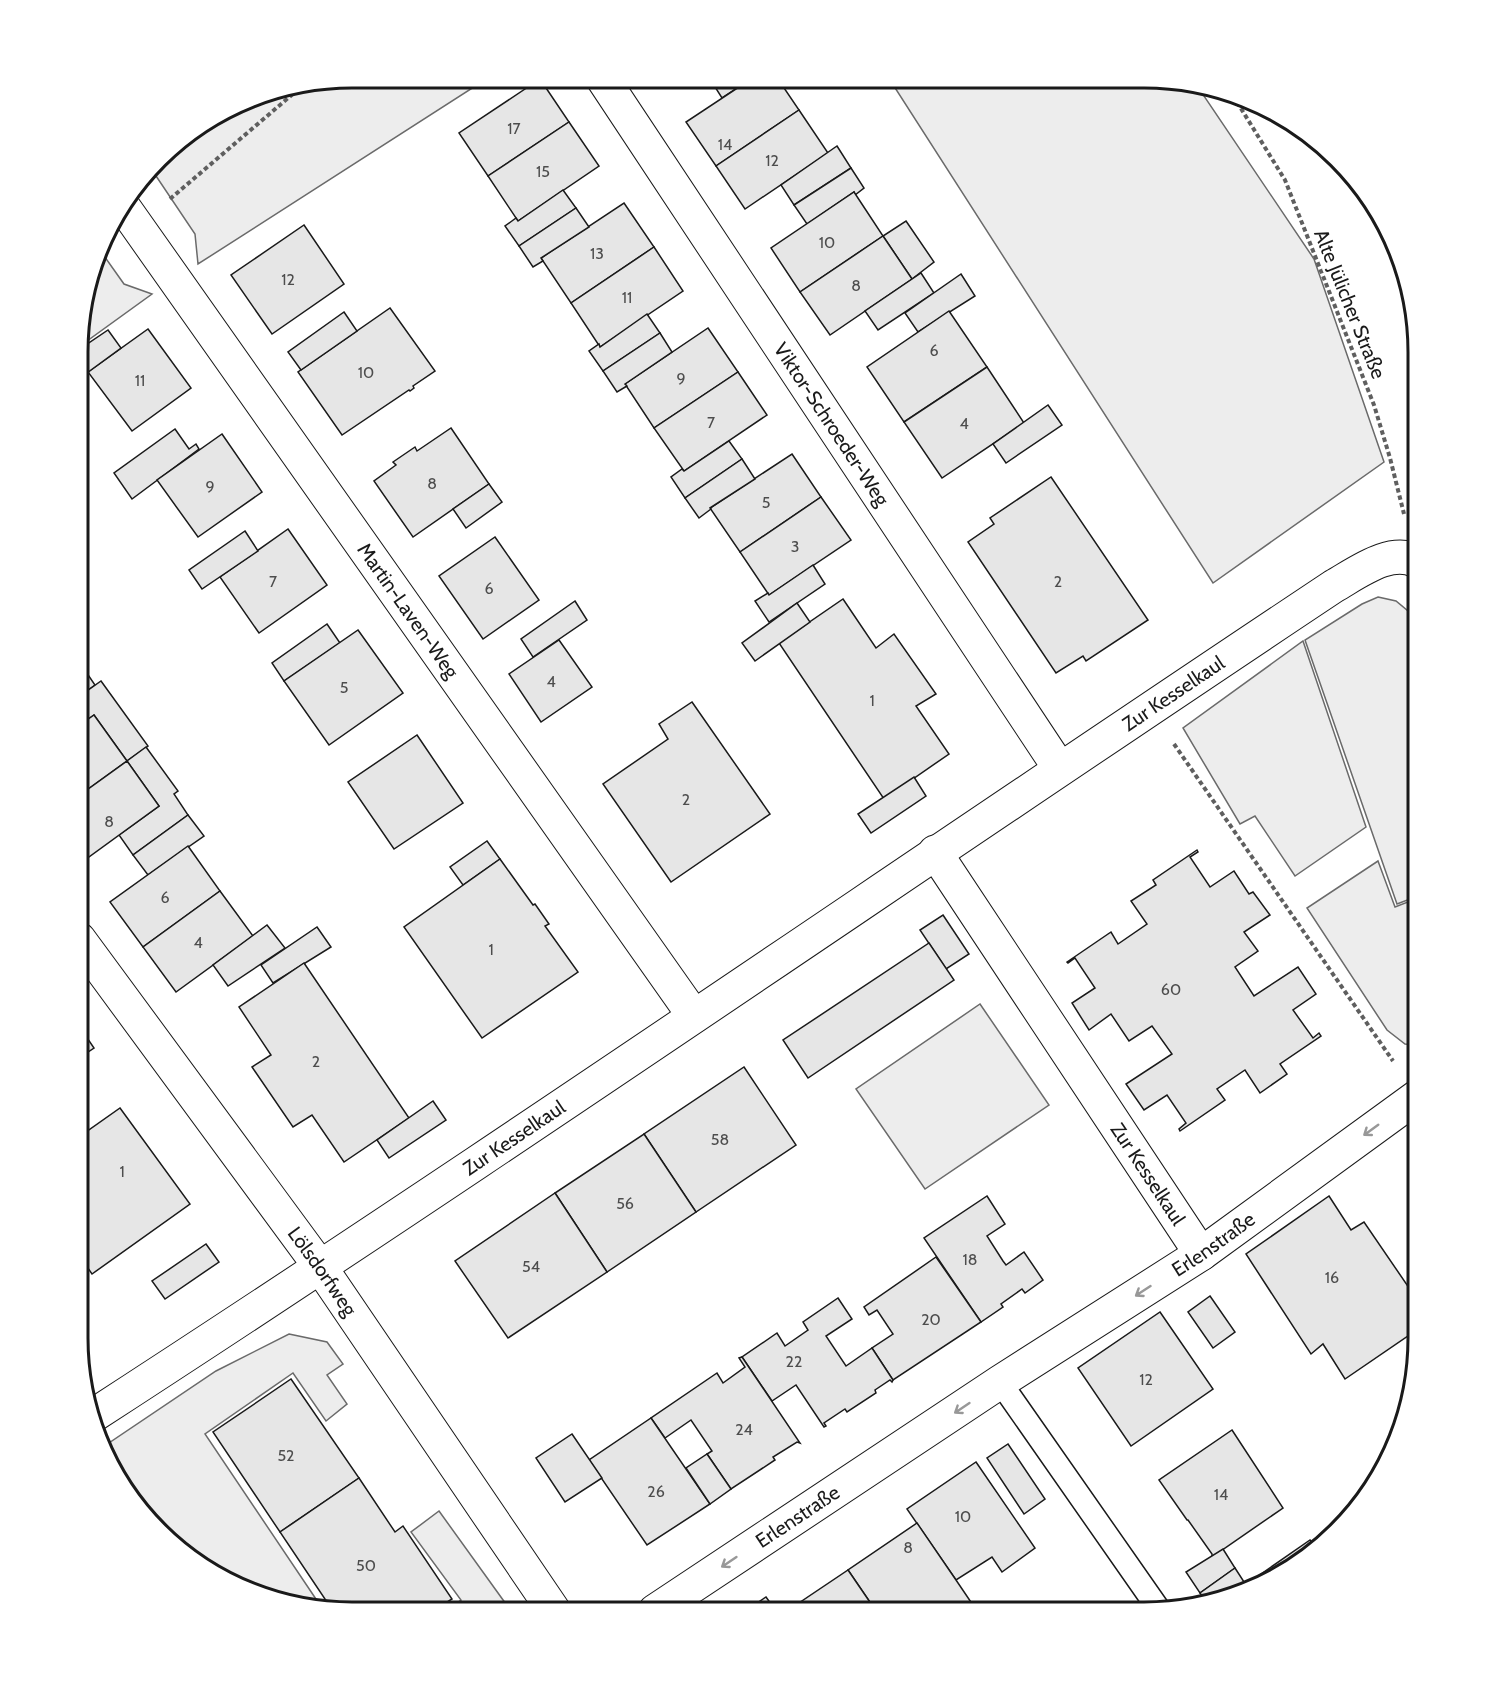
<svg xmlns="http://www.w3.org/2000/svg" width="1497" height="1690" viewBox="0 0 1497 1690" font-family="Cabin,sans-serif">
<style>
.built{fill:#ededed;stroke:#6a6a6a;stroke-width:1.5}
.building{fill:#e6e6e6;stroke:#1a1a1a;stroke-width:1.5}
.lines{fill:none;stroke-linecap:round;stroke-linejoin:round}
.lane-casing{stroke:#1a1a1a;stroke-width:25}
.street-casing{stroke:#1a1a1a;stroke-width:35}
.path{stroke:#5f5f5f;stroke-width:4;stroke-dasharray:4.5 3;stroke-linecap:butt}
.lane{stroke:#fff;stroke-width:22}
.street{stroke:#fff;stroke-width:33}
.oneway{stroke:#989898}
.labels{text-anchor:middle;stroke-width:4.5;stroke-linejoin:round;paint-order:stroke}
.number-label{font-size:16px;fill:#4d4d4d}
.street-label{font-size:20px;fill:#1a1a1a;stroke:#fff}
.rim{fill:none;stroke:#1a1a1a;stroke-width:3}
</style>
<rect width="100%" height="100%" fill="#fff"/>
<g class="built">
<path d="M353,78H488L198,264L195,234L152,170L172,146L264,93Z"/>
<path d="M890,80H1180L1198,87L1314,259L1384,462L1213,583Z"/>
<path d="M102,253L124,284L152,294L80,346V316Z"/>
<path d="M1378,597L1396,601L1414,616L1418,627V896L1397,904L1305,640L1362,604Z"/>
<path d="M1303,641L1366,827L1295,876L1255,816L1240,824L1183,728Z"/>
<path d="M1378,861L1395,907L1418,898V1045L1405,1044L1387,1030L1307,908Z"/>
<path d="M980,1004L1049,1105L925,1189L856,1089Z"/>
<path d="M289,1334L327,1342L343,1364L327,1375L347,1404L326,1421L293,1373L205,1434L322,1608L215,1575L124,1490L103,1447L216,1371Z"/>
<path d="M439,1511L511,1611H446L461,1600L411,1532Z"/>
</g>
<g class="building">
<path d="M540,79L569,122L488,176L459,133Z"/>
<path d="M710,79H751L722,98Z"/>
<path d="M751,79H778L799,110L716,166L686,122Z"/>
<path d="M799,110L828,153L745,209L716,166Z"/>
<path d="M569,122L599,166L518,221L488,176Z"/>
<path d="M837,146L851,168L794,205L781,185Z"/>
<path d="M851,168L864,188L855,195L854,192L807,224L794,205Z"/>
<path d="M563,190L576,208L519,246L505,226L516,218L518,221Z"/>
<path d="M854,192L883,236L800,292L771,248Z"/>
<path d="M624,203L654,247L571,303L541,258Z"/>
<path d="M576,208L589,227L541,258L543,261L533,267L519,246Z"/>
<path d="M906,221L934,262L912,279L883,236Z"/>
<path d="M304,225L344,284L272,334L231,275Z"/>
<path d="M883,236L912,279L830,335L800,292Z"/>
<path d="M654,247L683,291L600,347L571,303Z"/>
<path d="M921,273L934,293L878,330L865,311Z"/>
<path d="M961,274L975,296L918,332L905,313Z"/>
<path d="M390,308L435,371L413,386L414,388L410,391L409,390L342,435L298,372Z"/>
<path d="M949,311L987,367L904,422L867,367Z"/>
<path d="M344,312L357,331L301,370L288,352Z"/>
<path d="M647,314L660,333L603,371L589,351L599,344L600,347Z"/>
<path d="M708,328L738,372L654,428L625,384Z"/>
<path d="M148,329L191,388L132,431L88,372Z"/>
<path d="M108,330L121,348L80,378V349Z"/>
<path d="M660,333L672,352L625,384L627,386L617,392L603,371Z"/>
<path d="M987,367L1024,423L942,478L904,422Z"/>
<path d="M738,372L767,415L684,471L654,428Z"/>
<path d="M1048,405L1062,425L1006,463L993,444Z"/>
<path d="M451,428L489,484L413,537L374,481L396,465L393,462L415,447L417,451Z"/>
<path d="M175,429L189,449L196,444L199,449L132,499L114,473Z"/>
<path d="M222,434L262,492L198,537L157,480Z"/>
<path d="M729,441L742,459L685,498L671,477L682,469L684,471Z"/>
<path d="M792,454L821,497L740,552L710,508Z"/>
<path d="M742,459L755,479L710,508L711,509L699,518L685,498Z"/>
<path d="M1051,477L1148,620L1086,661L1083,656L1056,673L968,542L994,524L990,518Z"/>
<path d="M489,484L502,502L466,528L453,509Z"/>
<path d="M821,497L851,540L769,595L740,552Z"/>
<path d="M288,529L327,585L259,633L220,577Z"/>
<path d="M245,531L258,551L202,589L189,570Z"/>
<path d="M495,537L539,600L483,639L439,576Z"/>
<path d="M813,565L825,584L769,622L755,601L768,593L769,595Z"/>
<path d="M843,599L876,648L894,634L936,694L916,706L949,754L884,799L779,643Z"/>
<path d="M575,601L587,620L533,657L521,639Z"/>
<path d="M797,603L810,622L755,661L742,643Z"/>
<path d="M327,624L340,643L284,681L272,663Z"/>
<path d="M358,630L403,693L329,745L284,681Z"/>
<path d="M559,640L592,687L541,722L509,674Z"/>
<path d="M80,663L95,685L80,696Z"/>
<path d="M101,681L148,746L127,761L94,715L80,725V696Z"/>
<path d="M692,702L770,814L671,882L603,784L668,739L659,724Z"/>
<path d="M94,715L127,761L80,795V725Z"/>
<path d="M417,735L463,803L394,849L348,782Z"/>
<path d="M146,747L178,791L174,794L188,815L133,855L119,835L159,806L127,761Z"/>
<path d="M127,761L159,806L82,862L79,859L80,795Z"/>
<path d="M914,777L926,796L871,833L858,814Z"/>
<path d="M188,815L204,836L148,875L133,855Z"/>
<path d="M487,841L500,859L463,885L450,867Z"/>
<path d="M188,846L220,891L143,947L110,902Z"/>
<path d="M1197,850L1198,852L1190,857L1210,887L1234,871L1249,894L1253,892L1270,915L1244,932L1258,951L1235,967L1254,996L1298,967L1316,994L1293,1010L1313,1038L1319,1033L1321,1036L1280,1064L1287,1074L1260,1093L1245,1070L1217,1089L1225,1100L1180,1131L1179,1129L1186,1123L1167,1095L1144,1110L1126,1084L1172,1054L1152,1026L1129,1041L1111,1014L1089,1030L1072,1003L1095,988L1075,958L1068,963L1067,962L1111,932L1118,944L1147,924L1131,901L1156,885L1153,880Z"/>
<path d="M500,859L533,905L535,904L549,924L545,926L578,972L482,1038L404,927Z"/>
<path d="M220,891L253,936L176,992L143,947Z"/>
<path d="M943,915L969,954L946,969L920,930Z"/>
<path d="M267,925L285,948L228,986L213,965Z"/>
<path d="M317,927L331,947L273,983L261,965Z"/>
<path d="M929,943L954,980L808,1078L783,1040Z"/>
<path d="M304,963L409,1118L344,1162L312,1115L293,1127L252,1067L271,1055L239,1007Z"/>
<path d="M79,1026L94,1048L79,1058Z"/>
<path d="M744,1067L796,1145L696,1212L644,1134Z"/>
<path d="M433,1101L446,1120L389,1158L377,1140Z"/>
<path d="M120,1108L190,1204L92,1274L79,1255V1137Z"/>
<path d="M644,1134L696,1212L607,1272L555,1193Z"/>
<path d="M555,1193L607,1272L508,1338L455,1261Z"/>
<path d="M987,1196L1005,1224L987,1236L1003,1261L1006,1265L1024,1252L1043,1280L1025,1293L1022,1289L1001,1304L1003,1307L981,1322L924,1238Z"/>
<path d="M1329,1196L1351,1230L1364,1222L1418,1301V1329L1345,1379L1323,1344L1311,1354L1246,1254Z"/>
<path d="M206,1244L219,1262L165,1299L152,1281Z"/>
<path d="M936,1257L981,1322L893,1380L872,1348L893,1334L877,1310L869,1315L864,1307Z"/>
<path d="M1210,1296L1235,1332L1213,1348L1188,1312Z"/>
<path d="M838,1298L852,1319L826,1336L846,1366L872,1348L893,1380L892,1382L890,1380L875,1390L876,1393L847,1412L845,1409L824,1423L826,1426L824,1427L796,1385L772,1401L742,1357L777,1333L785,1346L808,1330L803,1322Z"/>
<path d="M1160,1312L1213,1389L1131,1446L1078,1368Z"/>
<path d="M742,1357L800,1443L797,1442L773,1457L775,1460L731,1489L707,1454L712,1451L691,1420L665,1438L651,1418L717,1373L723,1383L745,1367L739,1358Z"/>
<path d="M291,1379L359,1478L280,1532L213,1432Z"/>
<path d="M651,1418L710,1504L647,1545L589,1460Z"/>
<path d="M1232,1430L1283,1508L1212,1557V1554L1188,1520H1187L1159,1480Z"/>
<path d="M572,1434L602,1478L565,1502L536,1458Z"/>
<path d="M1008,1444L1045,1499L1024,1514L987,1458Z"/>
<path d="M707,1454L731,1489L710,1504L686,1468Z"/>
<path d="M976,1462L1035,1548L1002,1572L992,1557L956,1580L907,1509Z"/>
<path d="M359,1478L395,1532L403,1526L452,1599L433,1611H333L280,1532Z"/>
<path d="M917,1523L956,1580L977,1611H876L848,1570Z"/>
<path d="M1310,1540L1315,1547L1297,1566L1232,1598L1225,1599Z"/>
<path d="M1223,1549L1235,1568L1200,1593L1186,1572Z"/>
<path d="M1235,1568L1246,1585L1225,1599L1207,1603L1200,1593Z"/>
<path d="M848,1570L876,1611H787Z"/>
<path d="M766,1597L776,1611H745Z"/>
</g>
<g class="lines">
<g class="lane-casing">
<path id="lane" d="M1000,1382L1160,1611"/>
</g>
<g class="street-casing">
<g id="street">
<path id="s1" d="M603,79L1060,769"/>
<path id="s2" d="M123,206L694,1016"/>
<path id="s3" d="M935,852L1201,1254"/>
<path id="s4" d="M79,939L321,1268L554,1611"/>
<path id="s5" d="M91,1417C509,1146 919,862 1334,586C1357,573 1392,546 1418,562"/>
<path id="s6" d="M655,1611L1000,1382L1201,1254L1418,1096"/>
</g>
</g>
<g class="path">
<path d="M1237,102L1285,180L1374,405L1390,458L1404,514"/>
<path d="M170,199L301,87"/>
<path d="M1174,744L1393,1061"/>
</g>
<use href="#lane" class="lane"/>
<use href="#street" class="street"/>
</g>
<defs><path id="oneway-shaft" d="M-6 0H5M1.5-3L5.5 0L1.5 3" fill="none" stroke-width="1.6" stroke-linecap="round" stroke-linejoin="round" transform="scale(1.5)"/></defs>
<g class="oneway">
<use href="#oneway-shaft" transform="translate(1371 1130) rotate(144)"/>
<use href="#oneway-shaft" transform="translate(1143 1291) rotate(147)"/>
<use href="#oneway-shaft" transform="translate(962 1408) rotate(146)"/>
<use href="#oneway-shaft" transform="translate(729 1562) rotate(146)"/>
</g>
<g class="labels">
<g class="number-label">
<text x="514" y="134">17</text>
<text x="725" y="150">14</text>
<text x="772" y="166">12</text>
<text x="543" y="177">15</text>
<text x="827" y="248">10</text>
<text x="597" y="259">13</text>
<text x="288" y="285">12</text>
<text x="856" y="291">8</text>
<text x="627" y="303">11</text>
<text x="934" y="356">6</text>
<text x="366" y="378">10</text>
<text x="681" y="384">9</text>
<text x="140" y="386">11</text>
<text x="711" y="428">7</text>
<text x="964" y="429">4</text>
<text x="432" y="489">8</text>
<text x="210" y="492">9</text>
<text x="766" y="508">5</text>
<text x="795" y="552">3</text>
<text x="273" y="587">7</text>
<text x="1058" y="587">2</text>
<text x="489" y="594">6</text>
<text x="551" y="687">4</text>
<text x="344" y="693">5</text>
<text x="872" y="706">1</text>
<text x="686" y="805">2</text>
<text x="109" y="827">8</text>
<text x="165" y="903">6</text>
<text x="198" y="948">4</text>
<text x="491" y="955">1</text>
<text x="1171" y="995">60</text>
<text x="316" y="1067">2</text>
<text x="720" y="1145">58</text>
<text x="122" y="1177">1</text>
<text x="625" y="1209">56</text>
<text x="970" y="1265">18</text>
<text x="531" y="1272">54</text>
<text x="1332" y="1283">16</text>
<text x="931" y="1325">20</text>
<text x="794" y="1367">22</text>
<text x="1146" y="1385">12</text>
<text x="744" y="1435">24</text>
<text x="286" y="1461">52</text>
<text x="656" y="1497">26</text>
<text x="1221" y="1500">14</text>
<text x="963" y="1522">10</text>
<text x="908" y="1553">8</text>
<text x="366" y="1571">50</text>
</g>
<g class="street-label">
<text transform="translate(1350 304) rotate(68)" y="7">Alte Jülicher Straße</text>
<text dy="7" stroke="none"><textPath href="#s1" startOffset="414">Viktor-Schroeder-Weg</textPath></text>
<text dy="7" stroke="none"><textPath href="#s2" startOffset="495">Martin-Laven-Weg</textPath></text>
<text dy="7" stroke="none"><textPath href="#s5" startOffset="1302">Zur Kesselkaul</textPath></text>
<text dy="7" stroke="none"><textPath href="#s5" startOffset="507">Zur Kesselkaul</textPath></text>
<text dy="7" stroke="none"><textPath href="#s3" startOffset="386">Zur Kesselkaul</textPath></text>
<text dy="7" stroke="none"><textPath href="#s6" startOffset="668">Erlenstraße</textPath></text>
<text dy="7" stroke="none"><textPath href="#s4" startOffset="412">Lölsdorfweg</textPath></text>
<text dy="7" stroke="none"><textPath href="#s6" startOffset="171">Erlenstraße</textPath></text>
</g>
</g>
<path d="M0 0H1497V1690H0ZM352 88H1144A264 264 0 0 1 1408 352V1338A264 264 0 0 1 1144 1602H352A264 264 0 0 1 88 1338V352A264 264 0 0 1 352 88Z" fill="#fff" fill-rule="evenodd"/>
<path class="rim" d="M352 88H1144A264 264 0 0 1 1408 352V1338A264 264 0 0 1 1144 1602H352A264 264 0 0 1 88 1338V352A264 264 0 0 1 352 88Z"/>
</svg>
